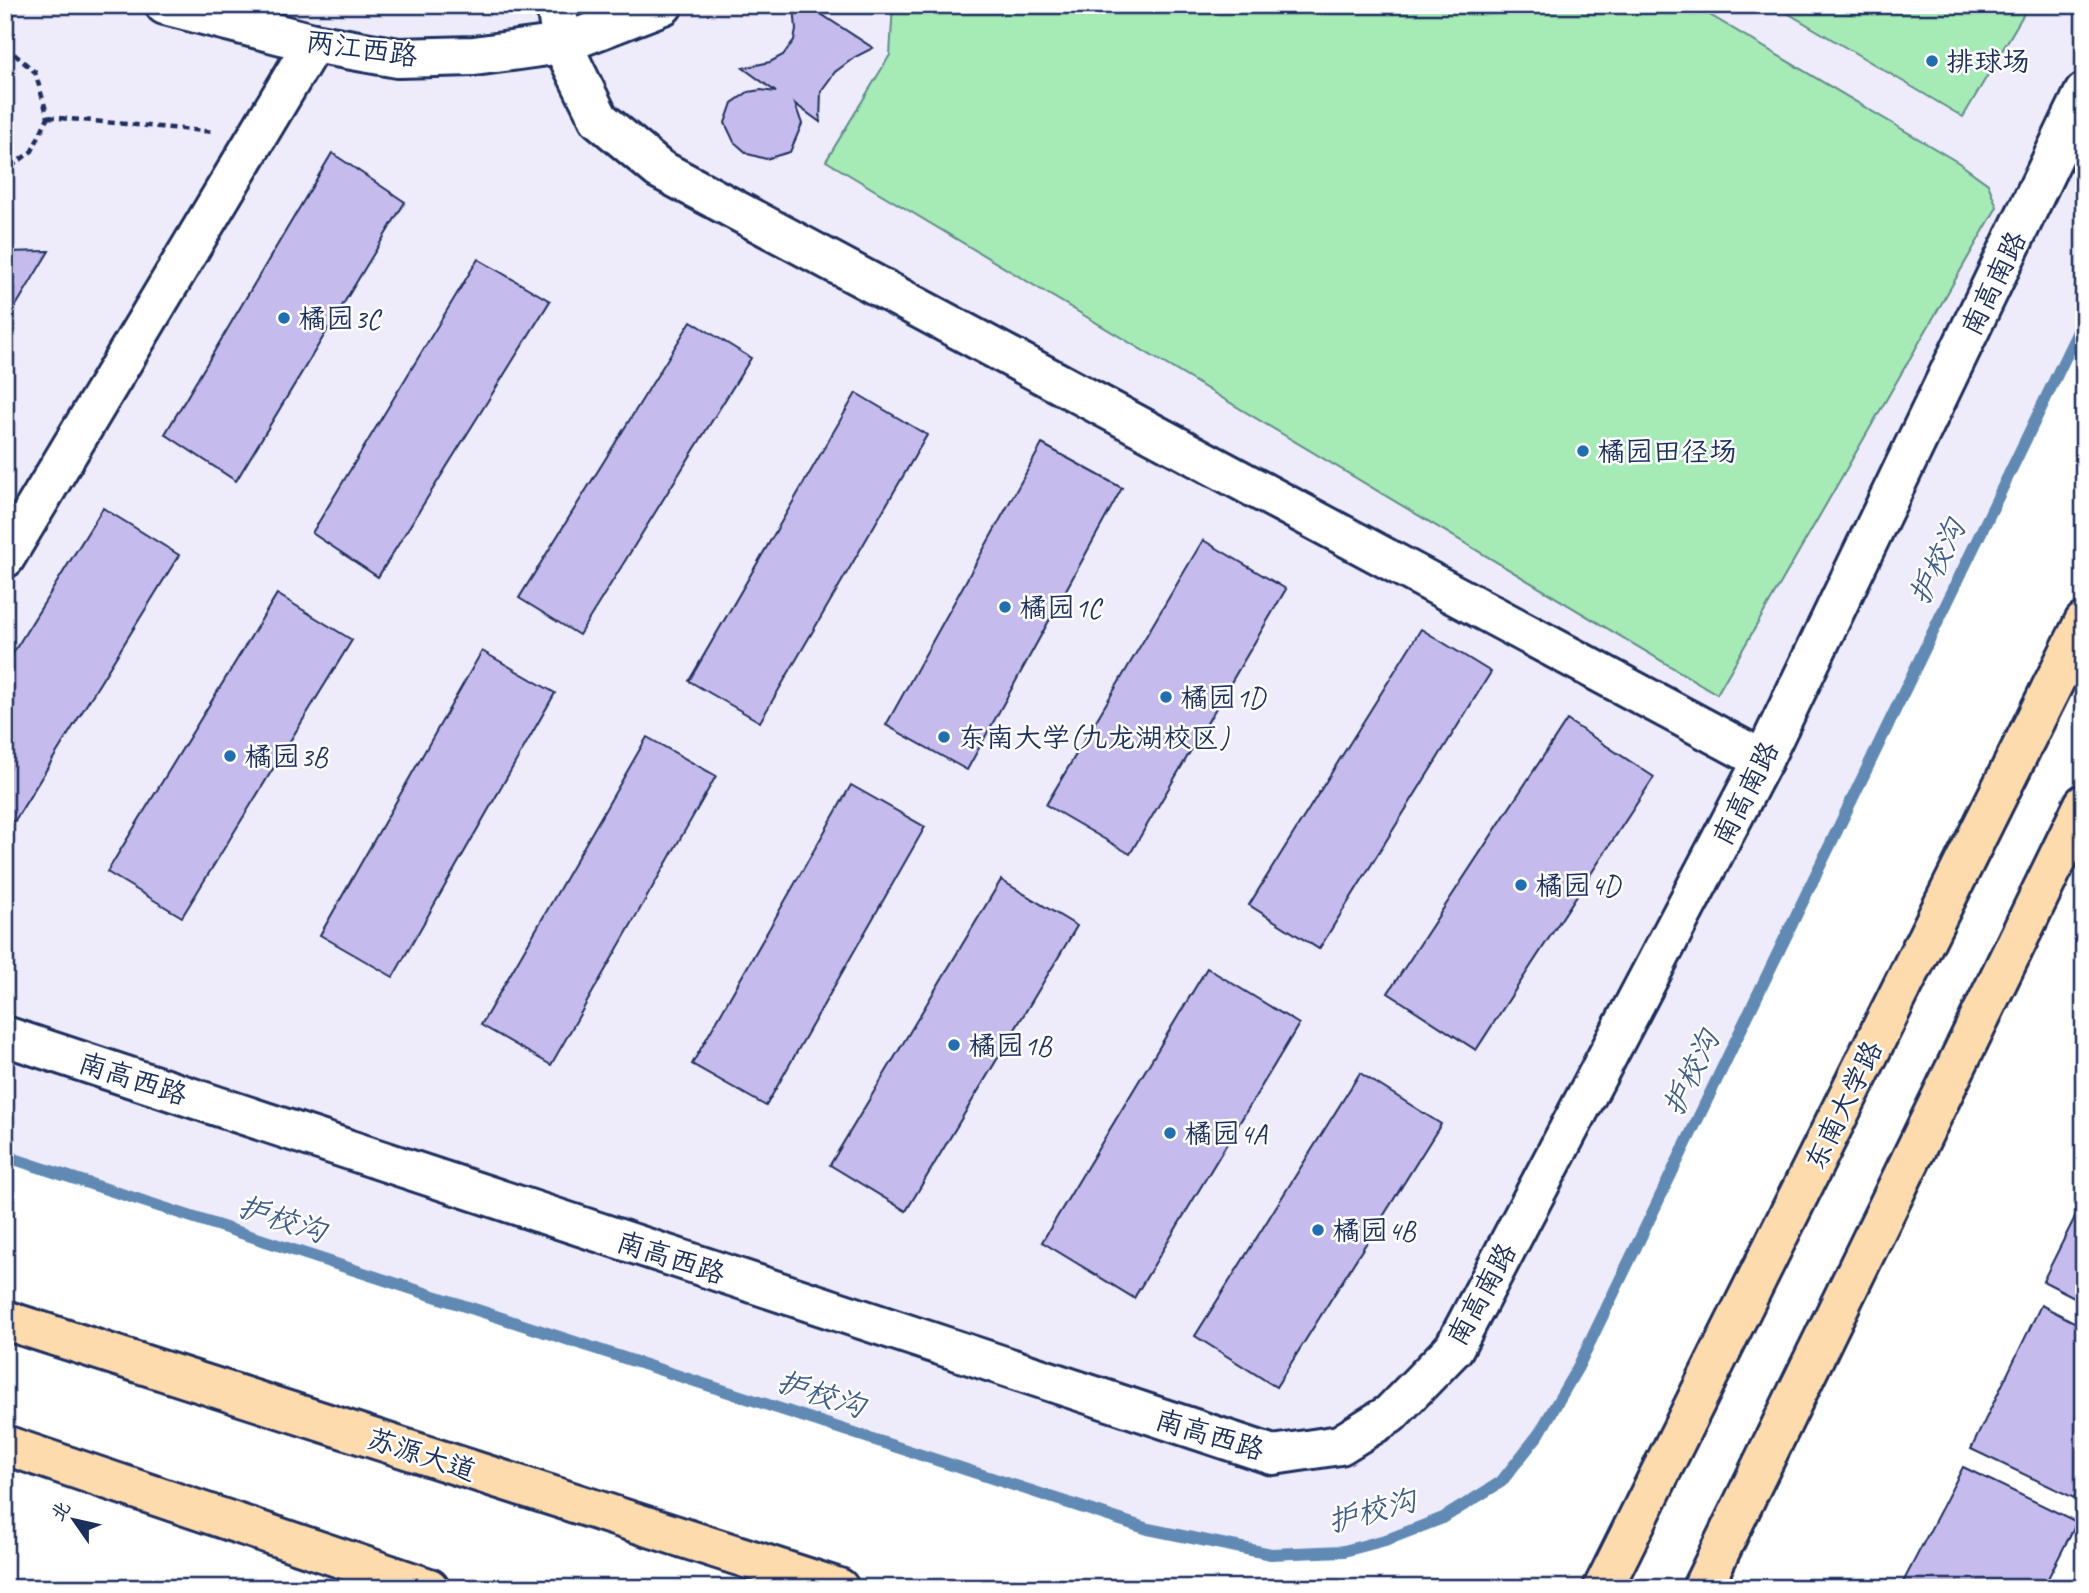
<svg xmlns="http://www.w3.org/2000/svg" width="2089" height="1593" viewBox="0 0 2089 1593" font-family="Caveat,'LXGW WenKai TC',sans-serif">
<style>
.built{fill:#eeebfa}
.green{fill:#a6eab6;stroke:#608c8a;stroke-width:2}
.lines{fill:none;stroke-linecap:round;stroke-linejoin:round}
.stream{stroke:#618ab4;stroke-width:12}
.building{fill:#c6bbed;stroke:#1b2f5e;stroke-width:2}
.minor-casing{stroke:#1b2f5e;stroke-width:44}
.major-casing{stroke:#1b2f5e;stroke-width:44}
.path{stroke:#1b2f5e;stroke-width:4.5;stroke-dasharray:7 5;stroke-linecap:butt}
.minor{stroke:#fff;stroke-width:38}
.major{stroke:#fedbac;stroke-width:38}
.poi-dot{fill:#1f6fb2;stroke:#fff;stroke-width:2.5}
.labels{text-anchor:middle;stroke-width:5;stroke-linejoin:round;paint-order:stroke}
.street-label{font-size:28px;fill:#1b2f5e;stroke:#fff}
.poi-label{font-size:28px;fill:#1b2f5e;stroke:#fff;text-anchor:start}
.water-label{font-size:30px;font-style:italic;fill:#3e5d89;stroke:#fff}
</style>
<rect width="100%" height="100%" fill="#fff"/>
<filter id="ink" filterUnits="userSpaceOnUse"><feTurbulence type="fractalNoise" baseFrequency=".0143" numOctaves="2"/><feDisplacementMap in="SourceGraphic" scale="14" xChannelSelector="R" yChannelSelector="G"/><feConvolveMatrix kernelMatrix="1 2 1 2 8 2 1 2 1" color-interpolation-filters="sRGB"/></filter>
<g filter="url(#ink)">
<path class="built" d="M5,5H2084V319L1578,1367L1539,1434L1501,1482L1443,1518L1389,1539L1344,1551L1271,1554L1148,1529L5,1156Z"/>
<g class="green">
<path d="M893,5H1693L1959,163L1988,184L1997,207L1717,694L826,161L890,55Z"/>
<path d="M1774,5H2029L1963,117Z"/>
</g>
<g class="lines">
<path class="stream" d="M5,1156L1148,1529L1271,1554L1344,1551L1389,1539L1443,1518L1501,1482L1539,1434L1578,1367L2084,319"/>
</g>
<g class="building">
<path d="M794,5H807L873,48L855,57L835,72L821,91L820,122L795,104L802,124L790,152L766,159L748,154L734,142L725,123L732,103L748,92L761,90L776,92L743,68L770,62L783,55L794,40L796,30Z"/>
<path d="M332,153L405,202L236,481L165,434Z"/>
<path d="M49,251L5,324V252Z"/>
<path d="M478,259L550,301L378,577L312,533Z"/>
<path d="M691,321L751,358L579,635L519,598Z"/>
<path d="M856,393L927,435L760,722L689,681Z"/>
<path d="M1042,444L1122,488L967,770L886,725Z"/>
<path d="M103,508L179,555L14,822L5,816V666Z"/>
<path d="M1203,540L1286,589L1130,854L1046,805Z"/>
<path d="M277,594L352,640L182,917L107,872Z"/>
<path d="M1421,629L1491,672L1319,949L1249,905Z"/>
<path d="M482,651L555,693L393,977L320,935Z"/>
<path d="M1567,720L1654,777L1476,1050L1388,993Z"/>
<path d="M647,737L716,776L551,1065L481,1025Z"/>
<path d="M851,785L925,827L766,1106L692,1064Z"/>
<path d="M1001,880L1077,926L906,1211L830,1165Z"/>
<path d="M1207,968L1299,1024L1134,1298L1042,1242Z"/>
<path d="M1360,1073L1441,1124L1276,1387L1195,1336Z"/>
<path d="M2084,1199V1302L2043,1281Z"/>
<path d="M2041,1305L2084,1327V1478L2074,1498L1971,1449Z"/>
<path d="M1963,1467L2077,1522L2043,1588H1900Z"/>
</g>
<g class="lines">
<g class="minor-casing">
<g id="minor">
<path d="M165,5L313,43L398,58L474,56L562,44L663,5"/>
<path d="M556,5L562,44L599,119L659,169L1763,760"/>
<path d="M5,558L313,43"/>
<path d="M5,1036L1273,1455L1340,1445L1390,1414L1454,1348L1763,760L2084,93"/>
</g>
</g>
<g class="major-casing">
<g id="major">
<path d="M5,1320L839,1588"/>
<path d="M5,1445L429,1588"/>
<path d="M1603,1588L2084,622"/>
<path d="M1702,1588L2084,804"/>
</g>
</g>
<g class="path">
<path d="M5,46L35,72L48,117L32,151L5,171"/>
<path d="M48,117L215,132"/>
</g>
<use href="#minor" class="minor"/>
<use href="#major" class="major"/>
</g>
</g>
<g class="poi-dot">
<circle cx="1932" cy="61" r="7"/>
<circle cx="284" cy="318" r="7"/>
<circle cx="1583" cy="451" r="7"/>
<circle cx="1005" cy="607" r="7"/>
<circle cx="1166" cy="697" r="7"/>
<circle cx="944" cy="737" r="7"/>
<circle cx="230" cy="756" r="7"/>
<circle cx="1521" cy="885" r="7"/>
<circle cx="954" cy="1045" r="7"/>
<circle cx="1170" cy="1133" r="7"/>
<circle cx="1318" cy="1230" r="7"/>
</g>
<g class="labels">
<g class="street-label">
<text transform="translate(362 48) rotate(8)" y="10">两江西路</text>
<text transform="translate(1993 283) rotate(-64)" y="10">南高南路</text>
<text transform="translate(1745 793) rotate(-63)" y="10">南高南路</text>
<text transform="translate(133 1078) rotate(18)" y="10">南高西路</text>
<text transform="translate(1843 1105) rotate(-64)" y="10">东南大学路</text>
<text transform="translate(671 1257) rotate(18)" y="10">南高西路</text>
<text transform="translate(1481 1294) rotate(-61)" y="10">南高南路</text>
<text transform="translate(1210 1434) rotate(17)" y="10">南高西路</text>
<text transform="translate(422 1454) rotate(18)" y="10">苏源大道</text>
</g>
<g class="poi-label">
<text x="1946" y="71">排球场</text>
<text x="298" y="328">橘园3C</text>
<text x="1597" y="461">橘园田径场</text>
<text x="1019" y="617">橘园1C</text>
<text x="1180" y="707">橘园1D</text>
<text x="958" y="747">东南大学(九龙湖校区)</text>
<text x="244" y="766">橘园3B</text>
<text x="1535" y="895">橘园4D</text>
<text x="968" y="1055">橘园1B</text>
<text x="1184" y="1143">橘园4A</text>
<text x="1332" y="1240">橘园4B</text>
</g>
<g class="water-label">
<text transform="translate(1937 562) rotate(-64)" y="10">护校沟</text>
<text transform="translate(1691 1073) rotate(-64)" y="10">护校沟</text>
<text transform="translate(282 1219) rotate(18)" y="10">护校沟</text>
<text transform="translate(821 1394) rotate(18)" y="10">护校沟</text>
<text transform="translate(1372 1511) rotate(-15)" y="10">护校沟</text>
</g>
</g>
<rect width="2089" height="1593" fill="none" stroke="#fff" stroke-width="28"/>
<rect x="14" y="14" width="2061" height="1565" fill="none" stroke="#1b2f5e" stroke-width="2.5" filter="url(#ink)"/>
<g transform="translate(74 1520) rotate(304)" stroke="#ffffff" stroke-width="5" paint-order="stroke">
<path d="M0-5L12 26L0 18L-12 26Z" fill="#1b2f5e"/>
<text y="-10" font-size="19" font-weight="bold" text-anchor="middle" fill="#1b2f5e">北</text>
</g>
</svg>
